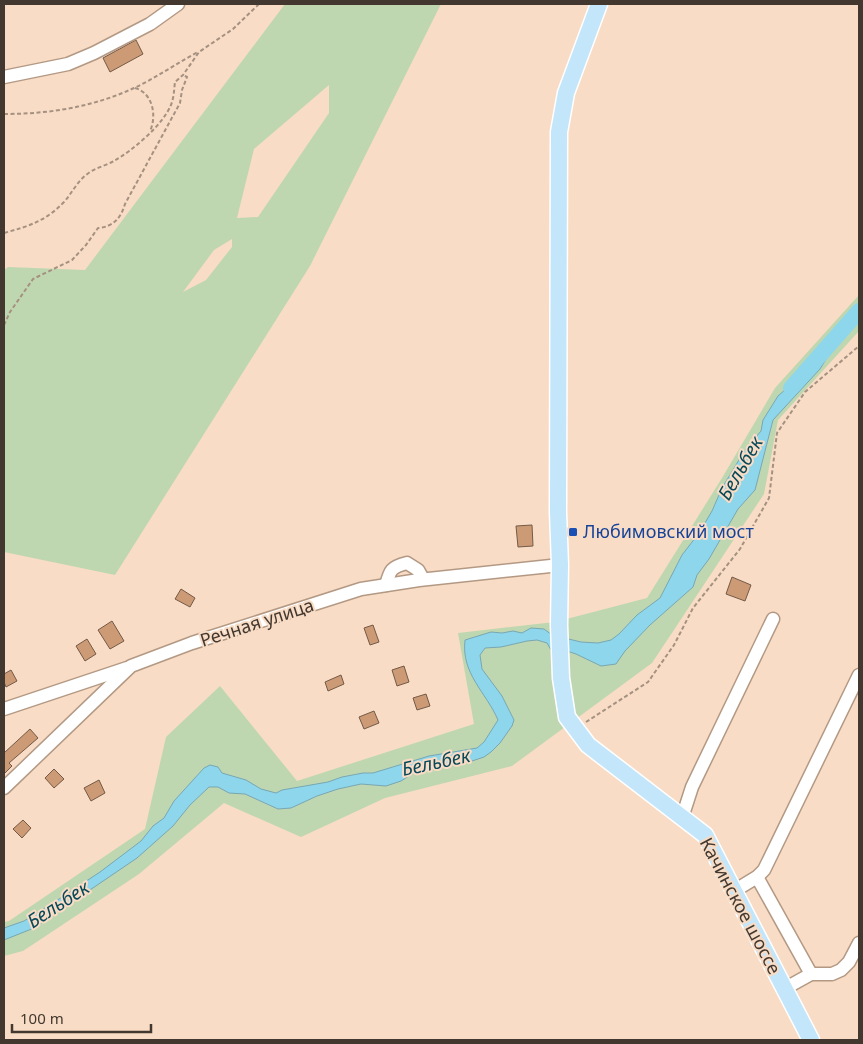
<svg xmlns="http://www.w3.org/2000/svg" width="863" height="1044" viewBox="0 0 863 1044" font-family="'Noto Sans',sans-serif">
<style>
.green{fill:#bfd7b0;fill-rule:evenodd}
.water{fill:#8ed6ec;stroke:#78a7b3}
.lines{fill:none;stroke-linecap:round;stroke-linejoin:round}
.river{stroke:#8ed6ec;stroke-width:16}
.building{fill:#cd9a76;stroke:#735a48}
.minor-casing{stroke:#b39984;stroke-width:15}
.major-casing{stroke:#fff;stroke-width:19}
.path{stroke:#a59181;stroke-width:2;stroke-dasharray:4 2.5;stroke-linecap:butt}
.minor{stroke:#fff;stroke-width:12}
.major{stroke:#c4e6fa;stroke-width:16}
.transit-dot{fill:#1a4fb4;stroke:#f8dcc5;stroke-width:2}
.labels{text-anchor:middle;stroke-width:4;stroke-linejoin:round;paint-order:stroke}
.transit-label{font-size:18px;fill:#164399;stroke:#f8dcc5;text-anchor:start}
.street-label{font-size:18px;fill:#43382f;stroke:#f8dcc5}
.water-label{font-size:19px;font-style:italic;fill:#074959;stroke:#f8dcc5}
</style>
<rect width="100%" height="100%" fill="#f8dcc5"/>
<g class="green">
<path d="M285,4H441L310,266L115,575L4,552V270L8,267L85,270ZM329,85V113L258,217L237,218L254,149ZM232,239V247L206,280L183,292L214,250Z"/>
<path d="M859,295V331L778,420L764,494L652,663L512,766L385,798L301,837L224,803L139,874L23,951L4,956V922L9,921L145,829L166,737L220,686L297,781L474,724L458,633L555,622L647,598L722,478L775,388Z"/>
</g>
<path class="water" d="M859,308V321L833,348L820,369L773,420L755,490L738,509L709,559L697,575L693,587L650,625L625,651L616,664L601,666L576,654L564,650H551L547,643L537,640L527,641L501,647L485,648L480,655L482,669L502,696L514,720L512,726L500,743L491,752L484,757L472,761L417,771L401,781L386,786L361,784L338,789L317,796L291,808L278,809L245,794L229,793L218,787H209L190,805L173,826L137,858L34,928L4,940V928L24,921L56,901L100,872L141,841L153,826L164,818L174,801L204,768L210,765L218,767L222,773L246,780L261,789L276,793L282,790L328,782L342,777L363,773H373L429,756L477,748L484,742L498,720C486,692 461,674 465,640L491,632L502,633L513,631L522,633L531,628L544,629L552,635L581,642L598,643L611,640L619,634L637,615L660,598L682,555L699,533L712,511L722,488L745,450L761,431L763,420L778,396L804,373L836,338Z"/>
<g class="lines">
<path class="river" d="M791,388L859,311"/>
</g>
<g class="building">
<path d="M136,40L143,54L110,72L103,58Z"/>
<path d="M532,525L533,546L518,547L516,526Z"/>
<path d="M732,577L751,585L745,601L726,594Z"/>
<path d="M181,589L195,598L190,607L175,599Z"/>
<path d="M112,621L124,641L110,649L98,630Z"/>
<path d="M373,625L379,642L370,645L364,628Z"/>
<path d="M87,639L96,654L85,661L76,646Z"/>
<path d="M404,666L409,682L397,686L392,670Z"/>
<path d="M11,670L17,681L6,687L4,682V674Z"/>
<path d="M341,675L344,684L328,691L325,682Z"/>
<path d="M426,694L430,706L417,710L413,698Z"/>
<path d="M374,711L379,723L364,729L359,717Z"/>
<path d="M30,729L38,738L9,763L12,766L4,774V753Z"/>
<path d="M54,769L64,779L54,788L45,778Z"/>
<path d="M99,780L105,793L91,801L84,788Z"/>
<path d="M23,820L31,828L22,838L13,829Z"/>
</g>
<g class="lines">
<g class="minor-casing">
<g id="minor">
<path d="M4,77L68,64L94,53L150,24L178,4"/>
<path d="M386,585C390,570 391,567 407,563L418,570L423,579"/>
<path d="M4,709L127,668"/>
<path d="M4,788L131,666L192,643L361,589L419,580L560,565"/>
<path d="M682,818L692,787L773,619"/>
<path d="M757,877L811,974"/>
<path d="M734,891L757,877L764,870L859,675"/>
<path d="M784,989L811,974H832L841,970L849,962L859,943"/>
</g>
</g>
<g class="major-casing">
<path id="major" d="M599,4L566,93L559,132L558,512L560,565L559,625L561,678L567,717L588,745L705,835L811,1040"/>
</g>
<g class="path">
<path d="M135,88C153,93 157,116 150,131"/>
<path d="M4,114C49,114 93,107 134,88C156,78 177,63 198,52"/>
<path d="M4,233C29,226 46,221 64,202C72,193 77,182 86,175C94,168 105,166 114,161C133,150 162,126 171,105C174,97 174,90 175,82L183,75L199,52L233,29L259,4"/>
<path d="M4,325L10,312L33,279L72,260L86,245L98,228C113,227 121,218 125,204L180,103L182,90L187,77L183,75"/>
<path d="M586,722L648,682L674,645L693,608L740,549L769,498L777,433L805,392L859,346"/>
</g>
<use href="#minor" class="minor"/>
<use href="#major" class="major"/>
</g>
<rect class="transit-dot" x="568" y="527" width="10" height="10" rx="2.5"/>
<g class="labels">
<g class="transit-label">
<text x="583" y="538">Любимовский мост</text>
</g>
<g class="street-label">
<text transform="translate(257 623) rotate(-18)" y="6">Речная улица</text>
<text transform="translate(740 906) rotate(62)" y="6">Качинское шоссе</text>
</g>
<g class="water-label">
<text transform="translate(740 468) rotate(-60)" y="7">Бельбек</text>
<text transform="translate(436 762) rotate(-12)" y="7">Бельбек</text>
<text transform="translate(58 904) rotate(-33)" y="7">Бельбек</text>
</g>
</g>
<rect width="863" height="1044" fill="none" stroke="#43382f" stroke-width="10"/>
<path d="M12 1024v8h139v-8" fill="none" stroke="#43382f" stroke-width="2.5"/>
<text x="20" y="1024" font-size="15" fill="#43382f" stroke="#f8dcc5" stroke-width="4" paint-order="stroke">100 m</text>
</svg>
